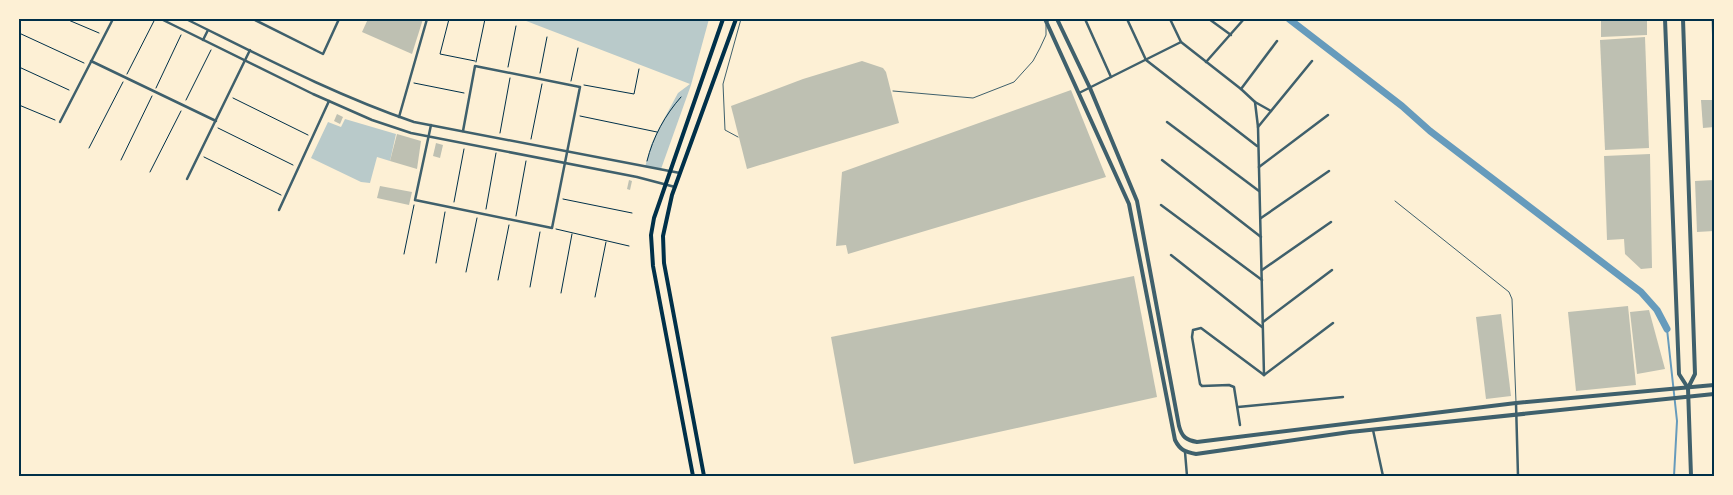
<svg xmlns="http://www.w3.org/2000/svg" width="1733" height="495" viewBox="0 0 1733 495" font-family="Barlow,sans-serif">
<style>
.green{fill:#b9caca}
.lines{fill:none;stroke-linecap:round;stroke-linejoin:round}
.stream{stroke:#669bbc;stroke-width:2}
.canal{stroke:#669bbc;stroke-width:7}
.building{fill:#bec0b2}
.path{stroke:#003049;stroke-width:1}
.service{stroke:#3f606c;stroke-width:1}
.minor{stroke:#3f606c;stroke-width:2.5}
.tertiary{stroke:#3f606c;stroke-width:4}
.secondary{stroke:#003049;stroke-width:4}
.neatline{fill:none;stroke:#003049;stroke-width:2}
</style>
<rect width="100%" height="100%" fill="#fdf0d5"/>
<g class="green">
<path d="M521,19H709L691,85L661,169L645,167L651,145L658,130L678,93L690,84Z"/>
<path d="M345,119L396,134L390,161L377,157L370,183L361,182L311,158L328,122L341,127Z"/>
</g>
<g class="lines">
<path class="stream" d="M1667,329L1677,421L1674,476"/>
<path class="canal" d="M1289,19L1402,106L1430,131L1641,292L1657,310L1667,329"/>
</g>
<g class="building">
<path d="M368,19H423L412,54L362,32Z"/>
<path d="M1601,19H1647V35L1601,37Z"/>
<path d="M1711,19H1714V51H1713Z"/>
<path d="M1645,37L1649,148L1605,150L1600,40Z"/>
<path d="M862,61L883,68L886,72L899,123L747,169L731,106L803,79Z"/>
<path d="M1071,90L1106,177L848,254L846,245L836,246L842,172Z"/>
<path d="M1701,100H1714V127L1703,128Z"/>
<path d="M337,114L343,117L340,124L334,121Z"/>
<path d="M397,134L421,141L417,169L390,161Z"/>
<path d="M436,143L443,145L440,158L433,156Z"/>
<path d="M1650,154L1652,268L1641,269L1625,254L1624,239L1607,240L1604,156Z"/>
<path d="M629,180L632,181L630,190L627,189Z"/>
<path d="M1714,180V231L1697,232L1695,181Z"/>
<path d="M380,186L412,192L409,205L377,198Z"/>
<path d="M1134,276L1157,397L854,464L831,337Z"/>
<path d="M1628,306L1636,385L1576,391L1568,312Z"/>
<path d="M1649,310L1665,369L1637,374L1630,312Z"/>
<path d="M1501,314L1511,396L1486,399L1476,317Z"/>
</g>
<g class="lines">
<g class="path">
<path d="M66,19L99,33"/>
<path d="M449,19L440,54L475,61"/>
<path d="M19,33L84,63"/>
<path d="M476,62L485,19"/>
<path d="M19,67L69,90"/>
<path d="M508,67L516,26"/>
<path d="M540,73L547,37"/>
<path d="M127,74L155,19"/>
<path d="M571,81L578,48"/>
<path d="M414,83L464,93"/>
<path d="M584,85L634,94L639,69"/>
<path d="M156,88L181,35"/>
<path d="M233,98L308,135"/>
<path d="M186,100L211,50"/>
<path d="M19,105L55,120"/>
<path d="M580,116L657,132"/>
<path d="M218,128L293,165"/>
<path d="M500,133L510,78"/>
<path d="M531,139L542,84"/>
<path d="M89,148L123,82"/>
<path d="M204,157L281,195"/>
<path d="M121,160L152,96"/>
<path d="M647,161C653,137 665,115 681,97"/>
<path d="M150,172L181,111"/>
<path d="M563,199L632,213"/>
<path d="M454,202L464,149"/>
<path d="M486,209L496,153"/>
<path d="M516,216L526,161"/>
<path d="M556,229L629,246"/>
<path d="M404,254L414,205"/>
<path d="M436,263L445,212"/>
<path d="M466,272L477,218"/>
<path d="M498,280L509,225"/>
<path d="M530,287L540,232"/>
<path d="M561,293L572,234"/>
<path d="M595,297L606,242"/>
</g>
<g class="service">
<path d="M1047,22L1052,19"/>
<path d="M893,91L973,98L1014,82L1033,61L1040,48L1046,35V25"/>
<path d="M738,137L725,130L723,84L741,19"/>
<path d="M1395,201L1509,292L1512,299L1516,402"/>
</g>
<g class="minor">
<path d="M161,19L313,94L372,120L411,133L637,177L675,187"/>
<path d="M186,19C261,56 335,95 414,122L680,173"/>
<path d="M253,19L323,54L339,19"/>
<path d="M1085,19L1111,77"/>
<path d="M1127,19L1146,60L1257,146"/>
<path d="M1170,19L1181,42L1241,89L1255,102L1271,111"/>
<path d="M1209,19L1231,35"/>
<path d="M203,40L208,30"/>
<path d="M91,61L216,121"/>
<path d="M1206,62L1244,19"/>
<path d="M1241,89L1277,41"/>
<path d="M1079,93L1181,42"/>
<path d="M1255,102L1258,127L1264,375"/>
<path d="M399,117L427,19"/>
<path d="M60,122L113,19"/>
<path d="M1167,122L1259,191"/>
<path d="M431,125L415,200L552,228L580,87L475,66L463,131"/>
<path d="M1258,127L1312,61"/>
<path d="M1162,160L1261,237"/>
<path d="M1259,167L1328,115"/>
<path d="M187,179L250,50"/>
<path d="M1161,205L1262,280"/>
<path d="M279,210L329,101"/>
<path d="M1261,218L1329,171"/>
<path d="M1171,255L1262,327"/>
<path d="M1262,270L1331,222"/>
<path d="M1263,322L1332,270"/>
<path d="M1264,375L1333,323"/>
<path d="M1516,403L1518,476"/>
<path d="M1238,407L1343,397"/>
<path d="M1240,425L1234,387L1229,385L1202,386L1200,384L1192,337L1193,330L1201,328L1264,375"/>
<path d="M1373,430L1383,476"/>
<path d="M1185,452L1187,476"/>
</g>
<g class="tertiary">
<path d="M1045,19L1129,204L1175,440C1180,450 1185,452 1196,454L1350,432L1714,394"/>
<path d="M1057,19L1090,88L1137,201L1179,426C1182,437 1186,440 1197,442L1516,403L1714,385"/>
<path d="M1665,19L1679,374L1688,388L1691,476"/>
<path d="M1683,19L1695,374L1688,388"/>
</g>
<g class="secondary">
<path d="M693,476L653,266L651,235L654,218L723,19"/>
<path d="M704,476L664,263L663,236L672,195L736,19"/>
</g>
</g>
<rect width="1733" height="495" fill="none" stroke="#fdf0d5" stroke-width="40"/>
<rect x="20" y="20" width="1693" height="455" class="neatline"/>
</svg>
